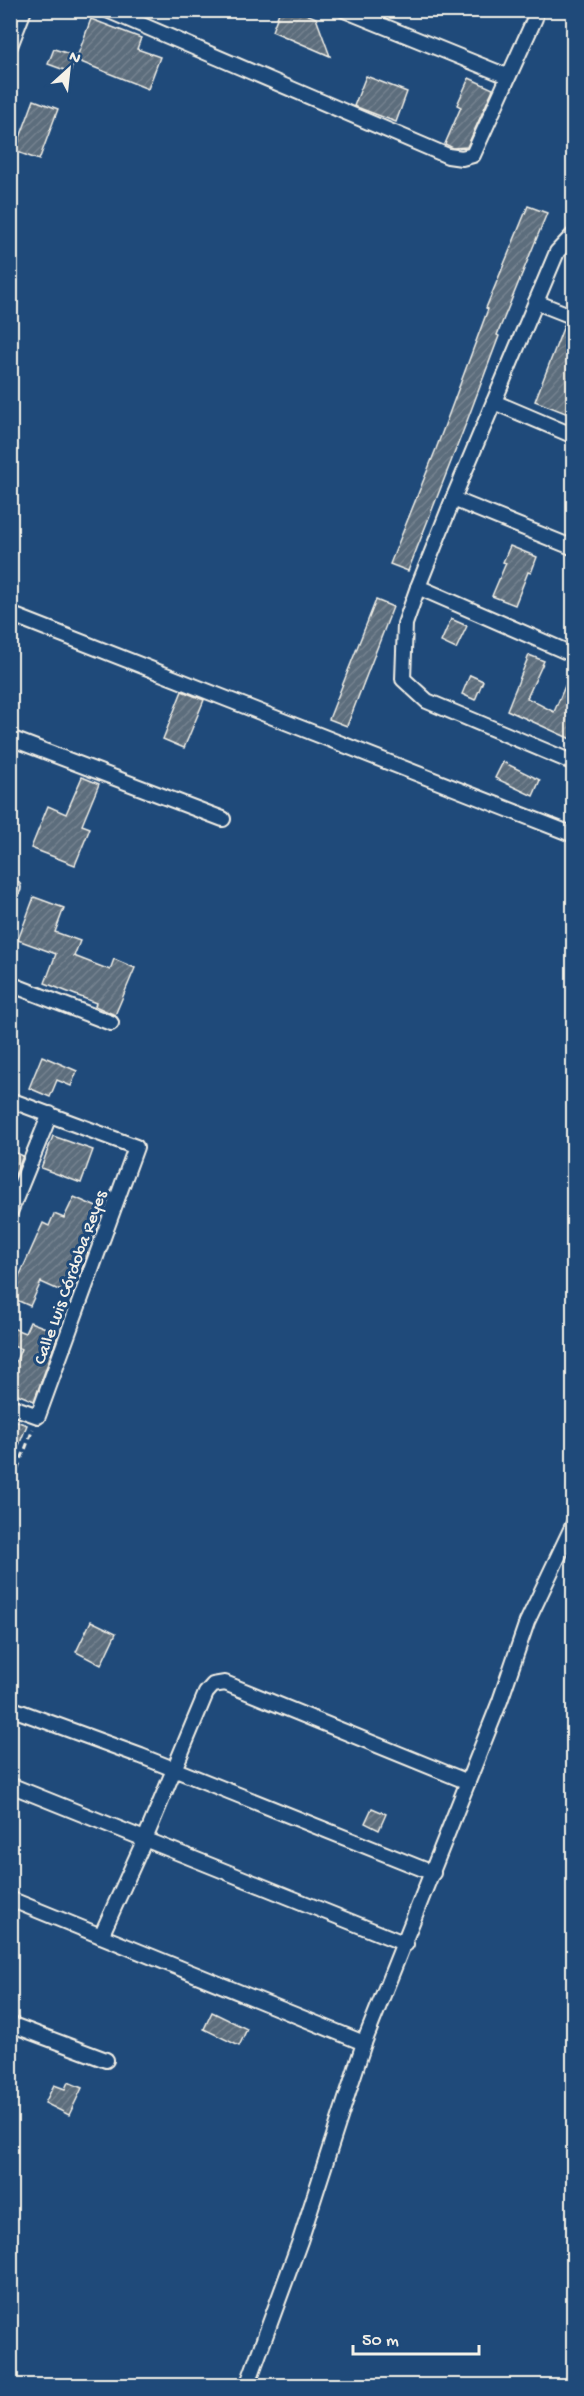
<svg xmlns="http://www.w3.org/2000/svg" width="584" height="2396" viewBox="0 0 584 2396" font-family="'Gochi Hand',sans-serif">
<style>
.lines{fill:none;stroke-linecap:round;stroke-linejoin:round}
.stream{stroke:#8dabc0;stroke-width:5}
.building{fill:url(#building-hatch);stroke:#f4f1e8;stroke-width:1.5}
.street-casing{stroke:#f4f1e8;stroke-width:18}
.path{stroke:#f4f1e8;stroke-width:3;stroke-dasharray:6 4.5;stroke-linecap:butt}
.street{stroke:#1f4a7a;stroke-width:14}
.labels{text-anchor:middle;stroke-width:6;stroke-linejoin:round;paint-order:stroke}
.street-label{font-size:18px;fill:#f4f1e8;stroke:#1f4a7a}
</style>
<defs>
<pattern id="building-hatch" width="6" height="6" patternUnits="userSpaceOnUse" patternTransform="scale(1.5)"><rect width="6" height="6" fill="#5c6d7c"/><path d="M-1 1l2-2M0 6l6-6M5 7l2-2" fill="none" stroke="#74828f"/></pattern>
</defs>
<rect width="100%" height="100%" fill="#1f4a7a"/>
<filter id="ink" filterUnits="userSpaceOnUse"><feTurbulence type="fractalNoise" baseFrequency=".0167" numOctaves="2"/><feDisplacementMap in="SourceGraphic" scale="12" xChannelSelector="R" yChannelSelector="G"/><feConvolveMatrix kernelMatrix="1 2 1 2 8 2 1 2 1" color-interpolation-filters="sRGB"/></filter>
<g filter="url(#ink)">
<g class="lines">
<path class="stream" d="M573,10L574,11"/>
</g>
<g class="building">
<path d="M280,10H297L316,18L330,56L272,31Z"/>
<path d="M91,19L141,38L137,49L160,57L148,89L76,60Z"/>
<path d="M54,49L76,56L70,72L48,64Z"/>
<path d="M366,76L407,92L396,122L354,106Z"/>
<path d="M469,78L493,89L467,147L453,148L445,144L461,107L457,105Z"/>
<path d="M34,100L58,109L39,160L15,151Z"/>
<path d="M528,206L547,213L497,335L499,336L467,421L408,571L390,564L436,449L488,309L486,308Z"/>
<path d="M565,323L573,326V416L535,401Z"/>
<path d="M510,546L537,557L531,573L528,572L515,605L492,596L506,563L503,562Z"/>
<path d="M376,600L393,607L347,726L329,719Z"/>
<path d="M451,619L467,626L456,649L441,642Z"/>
<path d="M529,655L544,661L527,698L554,712L573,667V740L507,710Z"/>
<path d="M470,675L483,681L475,700L462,694Z"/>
<path d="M182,691L204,700L184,748L163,739Z"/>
<path d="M503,762L540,780L533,796L495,778Z"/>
<path d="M82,777L99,784L82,825L90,828L75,865L31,848L48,806L66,814Z"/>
<path d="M34,897L64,908L55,932L80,941L74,956L110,970L114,959L135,968L115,1015L95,1006L96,1003L45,983L56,954L18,940Z"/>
<path d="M42,1056L77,1071L71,1086L57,1080L50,1097L29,1088Z"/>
<path d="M53,1136L93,1150L81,1183L41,1168Z"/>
<path d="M10,1150L23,1156L10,1187Z"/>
<path d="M74,1197L103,1210L86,1252L88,1253L72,1296L41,1282L30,1306L10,1297L43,1223L49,1226L54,1214L64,1218Z"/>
<path d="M30,1322L59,1333L34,1401L10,1391V1376L21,1349L10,1345V1327L25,1333Z"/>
<path d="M10,1419L27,1425L11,1465H10Z"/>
<path d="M91,1621L116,1633L101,1665L76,1652Z"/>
<path d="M372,1808L386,1814L379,1830L365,1823Z"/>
<path d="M212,2012L247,2029L239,2046L204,2029Z"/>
<path d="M68,2082L82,2088L69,2115L45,2103L54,2085L65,2089Z"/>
</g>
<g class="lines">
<g class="street-casing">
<g id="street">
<path d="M107,10L448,156L462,158L473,155L535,18L533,10"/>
<path d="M344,10L507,76"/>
<path d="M10,46L24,10"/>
<path d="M574,234L557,252L453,499L418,587L405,624L403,679L427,701L574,763"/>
<path d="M536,302L574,317"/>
<path d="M494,402L574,436"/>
<path d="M453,499L574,548"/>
<path d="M418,587L574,655"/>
<path d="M10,614L574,835"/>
<path d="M10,738L223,819"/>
<path d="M10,887L13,888"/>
<path d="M10,984L111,1023"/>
<path d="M10,1100L136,1147L38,1416L10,1406"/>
<path d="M10,1212L50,1114"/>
<path d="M10,1708L141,1756L433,1873"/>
<path d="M10,1785L406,1944"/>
<path d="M10,1899L364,2043"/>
<path d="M101,1936L145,1839L206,1693L213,1685L225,1683L468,1782"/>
<path d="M10,2024L106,2060"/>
<path d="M247,2386L300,2241L364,2043L500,1701L527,1622L574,1523"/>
</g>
</g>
<path class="path" d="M10,1488L33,1429"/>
<use href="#street" class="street"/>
</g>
</g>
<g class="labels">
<g class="street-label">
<text transform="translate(69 1277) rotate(-70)" y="6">Calle Luis Córdoba Reyes</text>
</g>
</g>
<rect width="584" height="2396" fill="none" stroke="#1f4a7a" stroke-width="36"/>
<rect x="18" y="18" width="548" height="2360" fill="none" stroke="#f4f1e8" stroke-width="2" filter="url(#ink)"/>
<g transform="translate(69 69) rotate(27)" stroke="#1f4a7a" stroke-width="4.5" paint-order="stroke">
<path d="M0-4.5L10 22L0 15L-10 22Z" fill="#f4f1e8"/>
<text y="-9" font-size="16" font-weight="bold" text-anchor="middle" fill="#f4f1e8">N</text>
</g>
<path d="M353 2345v9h126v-9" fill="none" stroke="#f4f1e8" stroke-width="3"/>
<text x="362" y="2345" font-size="18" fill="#f4f1e8" stroke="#1f4a7a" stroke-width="4.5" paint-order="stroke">50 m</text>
</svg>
